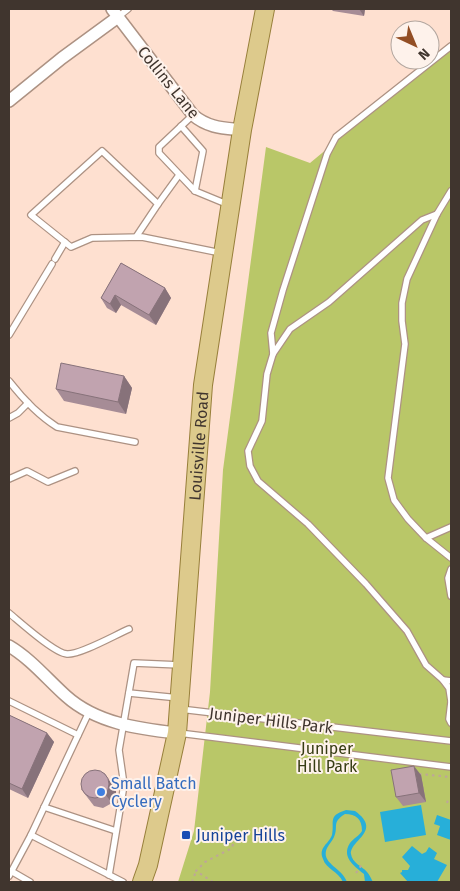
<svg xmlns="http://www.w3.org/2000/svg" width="460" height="891" viewBox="0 0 460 891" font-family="'Fira Sans',sans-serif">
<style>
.green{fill:#b9c768}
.water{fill:#27afd9}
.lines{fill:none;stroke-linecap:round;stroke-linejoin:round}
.service-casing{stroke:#ad9283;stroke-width:8}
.minor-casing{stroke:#ad9283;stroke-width:14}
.primary-casing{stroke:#977f3a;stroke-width:20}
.path{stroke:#bea699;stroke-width:2;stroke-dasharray:2.5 4;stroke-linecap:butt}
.service{stroke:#fff;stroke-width:5.5}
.minor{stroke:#fff;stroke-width:11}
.primary{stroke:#ddca8c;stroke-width:18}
.wall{fill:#a68c96}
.shaded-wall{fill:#87727a}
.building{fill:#c1a3af;stroke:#87727a}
.shop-dot{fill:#3f7fe0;stroke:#fef2eb;stroke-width:2}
.transit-dot{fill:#1a4fb4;stroke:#fef2eb;stroke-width:2}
.labels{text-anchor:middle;stroke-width:4;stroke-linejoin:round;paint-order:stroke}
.street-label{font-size:16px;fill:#40352e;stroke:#fef2eb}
.park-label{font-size:16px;fill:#363c13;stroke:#fef2eb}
.shop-label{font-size:16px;fill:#366cbe;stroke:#fef2eb;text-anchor:start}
.transit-label{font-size:16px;fill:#164399;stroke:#fef2eb;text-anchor:start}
</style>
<rect width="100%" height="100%" fill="#fee0d0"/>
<path class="green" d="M451,46V882H178L194,831L210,692L223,470L266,147L310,163Z"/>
<g class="water">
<path d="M421,805L426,835L385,842L380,812Z"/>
<path d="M346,810L355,811C383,831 350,840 351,854C352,863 362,866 367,872C370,875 371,879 373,882H365L364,874C354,866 341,857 350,843C354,838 359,836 362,831C362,819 356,814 345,814C331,823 339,826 334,837C332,842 327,846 326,851C323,864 342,868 347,882H343C338,871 326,869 323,859C318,847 329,844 332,835C335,822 327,816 346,810Z"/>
<path d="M437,815L451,820V840L437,835L440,826L434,824Z"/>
<path d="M412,846L422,854L426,852L429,847L437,853L434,859L447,865L437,882H424L423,881L408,882L400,873L402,872V870H408L410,866L402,857Z"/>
</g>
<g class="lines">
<g class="service-casing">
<g id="service">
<path d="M118,17L128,9"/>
<path d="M193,115L159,147V153L195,191L229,205"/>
<path d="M181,126L203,151L195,191"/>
<path d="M451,191L437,214L407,279L402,303V321L405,344L388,478L394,500L408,519L426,538L451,558"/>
<path d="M158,204L179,175"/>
<path d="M437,214L422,220L329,302L290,329L273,354L267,374L262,421L248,451L250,466L258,481L308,524L366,584L407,631L426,665L443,680L451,681"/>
<path d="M136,237L158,204L102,151L31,215L71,247L92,238L142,237L221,253"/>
<path d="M55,259L65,242"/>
<path d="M9,335L52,264"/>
<path d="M273,354L271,333L283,290L327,154L336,137L451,46"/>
<path d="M9,381C23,399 38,415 57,427L135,442"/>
<path d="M9,418L18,413L28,403"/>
<path d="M9,479L27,471L48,482L75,471"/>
<path d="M426,538L451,527"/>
<path d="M451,569L448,578L451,596"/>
<path d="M9,613C20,622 54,653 67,654C80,655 115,635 129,629"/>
<path d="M443,680L449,688L451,701"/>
<path d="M129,693L179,698"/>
<path d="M9,701L78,735"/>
<path d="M451,702L449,719L451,723"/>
<path d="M180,709L451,741"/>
<path d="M179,733L451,767"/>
<path d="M44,807L116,831"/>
<path d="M31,835L89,712"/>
<path d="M11,871L30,882"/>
<path d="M109,875L124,785L119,750L134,663L180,665"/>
<path d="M9,876L31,835L123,882"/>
</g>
</g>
<g class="minor-casing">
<g id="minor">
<path d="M112,9L193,115C208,128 224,128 242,130"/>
<path d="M9,101L62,58L118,17"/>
<path d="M9,646C31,659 47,679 66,696C96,723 139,729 177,733"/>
</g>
</g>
<g class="primary-casing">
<g id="primary">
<path id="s1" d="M142,882L148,865L177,733L203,385L242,130L265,9"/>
</g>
</g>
<g class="path">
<path d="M419,774L451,777"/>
<path d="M447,803L448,800L451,799"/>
<path d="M356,873L363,863"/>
<path d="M192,882L196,871"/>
<path d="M213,882L196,871L205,862L232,848L236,831"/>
</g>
<use href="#service" class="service"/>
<use href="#minor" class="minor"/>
<use href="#primary" class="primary"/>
</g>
<g class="wall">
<path d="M331,9H365L364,16L333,11Z"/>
<path d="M121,263L165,288L171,298L156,325L121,305L116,313L107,308L101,298Z"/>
<path d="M124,376L132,388L126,414L64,401L56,389Z"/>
<path d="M9,715L47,733L54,742L28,798L9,789Z"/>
<path d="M104,773L116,790V795L112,803L103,808L94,806L81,789Z"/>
<path d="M421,775L426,802L403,806L396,797Z"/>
</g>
<g class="shaded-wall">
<path d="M359,9H365L364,16Z"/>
<path d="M165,288L171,298L156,325L149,315Z"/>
<path d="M115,295L121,305L116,313L110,304Z"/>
<path d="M124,376L132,388L126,414L118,402Z"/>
<path d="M47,733L54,742L28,798L22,789Z"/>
<path d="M414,766L421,775L426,802L419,793Z"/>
<path d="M104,773L116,790V795L112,803L105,794Z"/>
</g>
<g class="building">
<path d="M121,263L165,288L149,315L115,295L110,304L101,298Z"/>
<path d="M61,363L124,376L118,402L56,389Z"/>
<path d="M9,715L47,733L22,789L9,783Z"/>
<path d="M414,766L419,793L396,797L391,770Z"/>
<circle cx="95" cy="784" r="14"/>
</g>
<circle class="shop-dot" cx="101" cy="792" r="5"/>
<rect class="transit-dot" x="181" y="830" width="10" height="10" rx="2.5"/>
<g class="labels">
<g class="street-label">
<text transform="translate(169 82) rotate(51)" y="6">Collins Lane</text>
<text dy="6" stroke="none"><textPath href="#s1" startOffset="441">Louisville Road</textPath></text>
<text transform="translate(271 720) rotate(7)" y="6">Juniper Hills Park</text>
</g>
<g class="park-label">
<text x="327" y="754">Juniper<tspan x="327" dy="18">Hill Park</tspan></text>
</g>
<g class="shop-label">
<text x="111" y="789">Small Batch<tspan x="111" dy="18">Cyclery</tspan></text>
</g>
<g class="transit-label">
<text x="196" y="841">Juniper Hills</text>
</g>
</g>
<rect width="460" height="891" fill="none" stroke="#40352e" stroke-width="20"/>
<g transform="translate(415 45) rotate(136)"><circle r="24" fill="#fef2eb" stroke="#b2a69f"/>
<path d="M0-4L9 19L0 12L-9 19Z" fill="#934e24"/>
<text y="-8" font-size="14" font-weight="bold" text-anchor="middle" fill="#40352e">N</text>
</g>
</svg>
